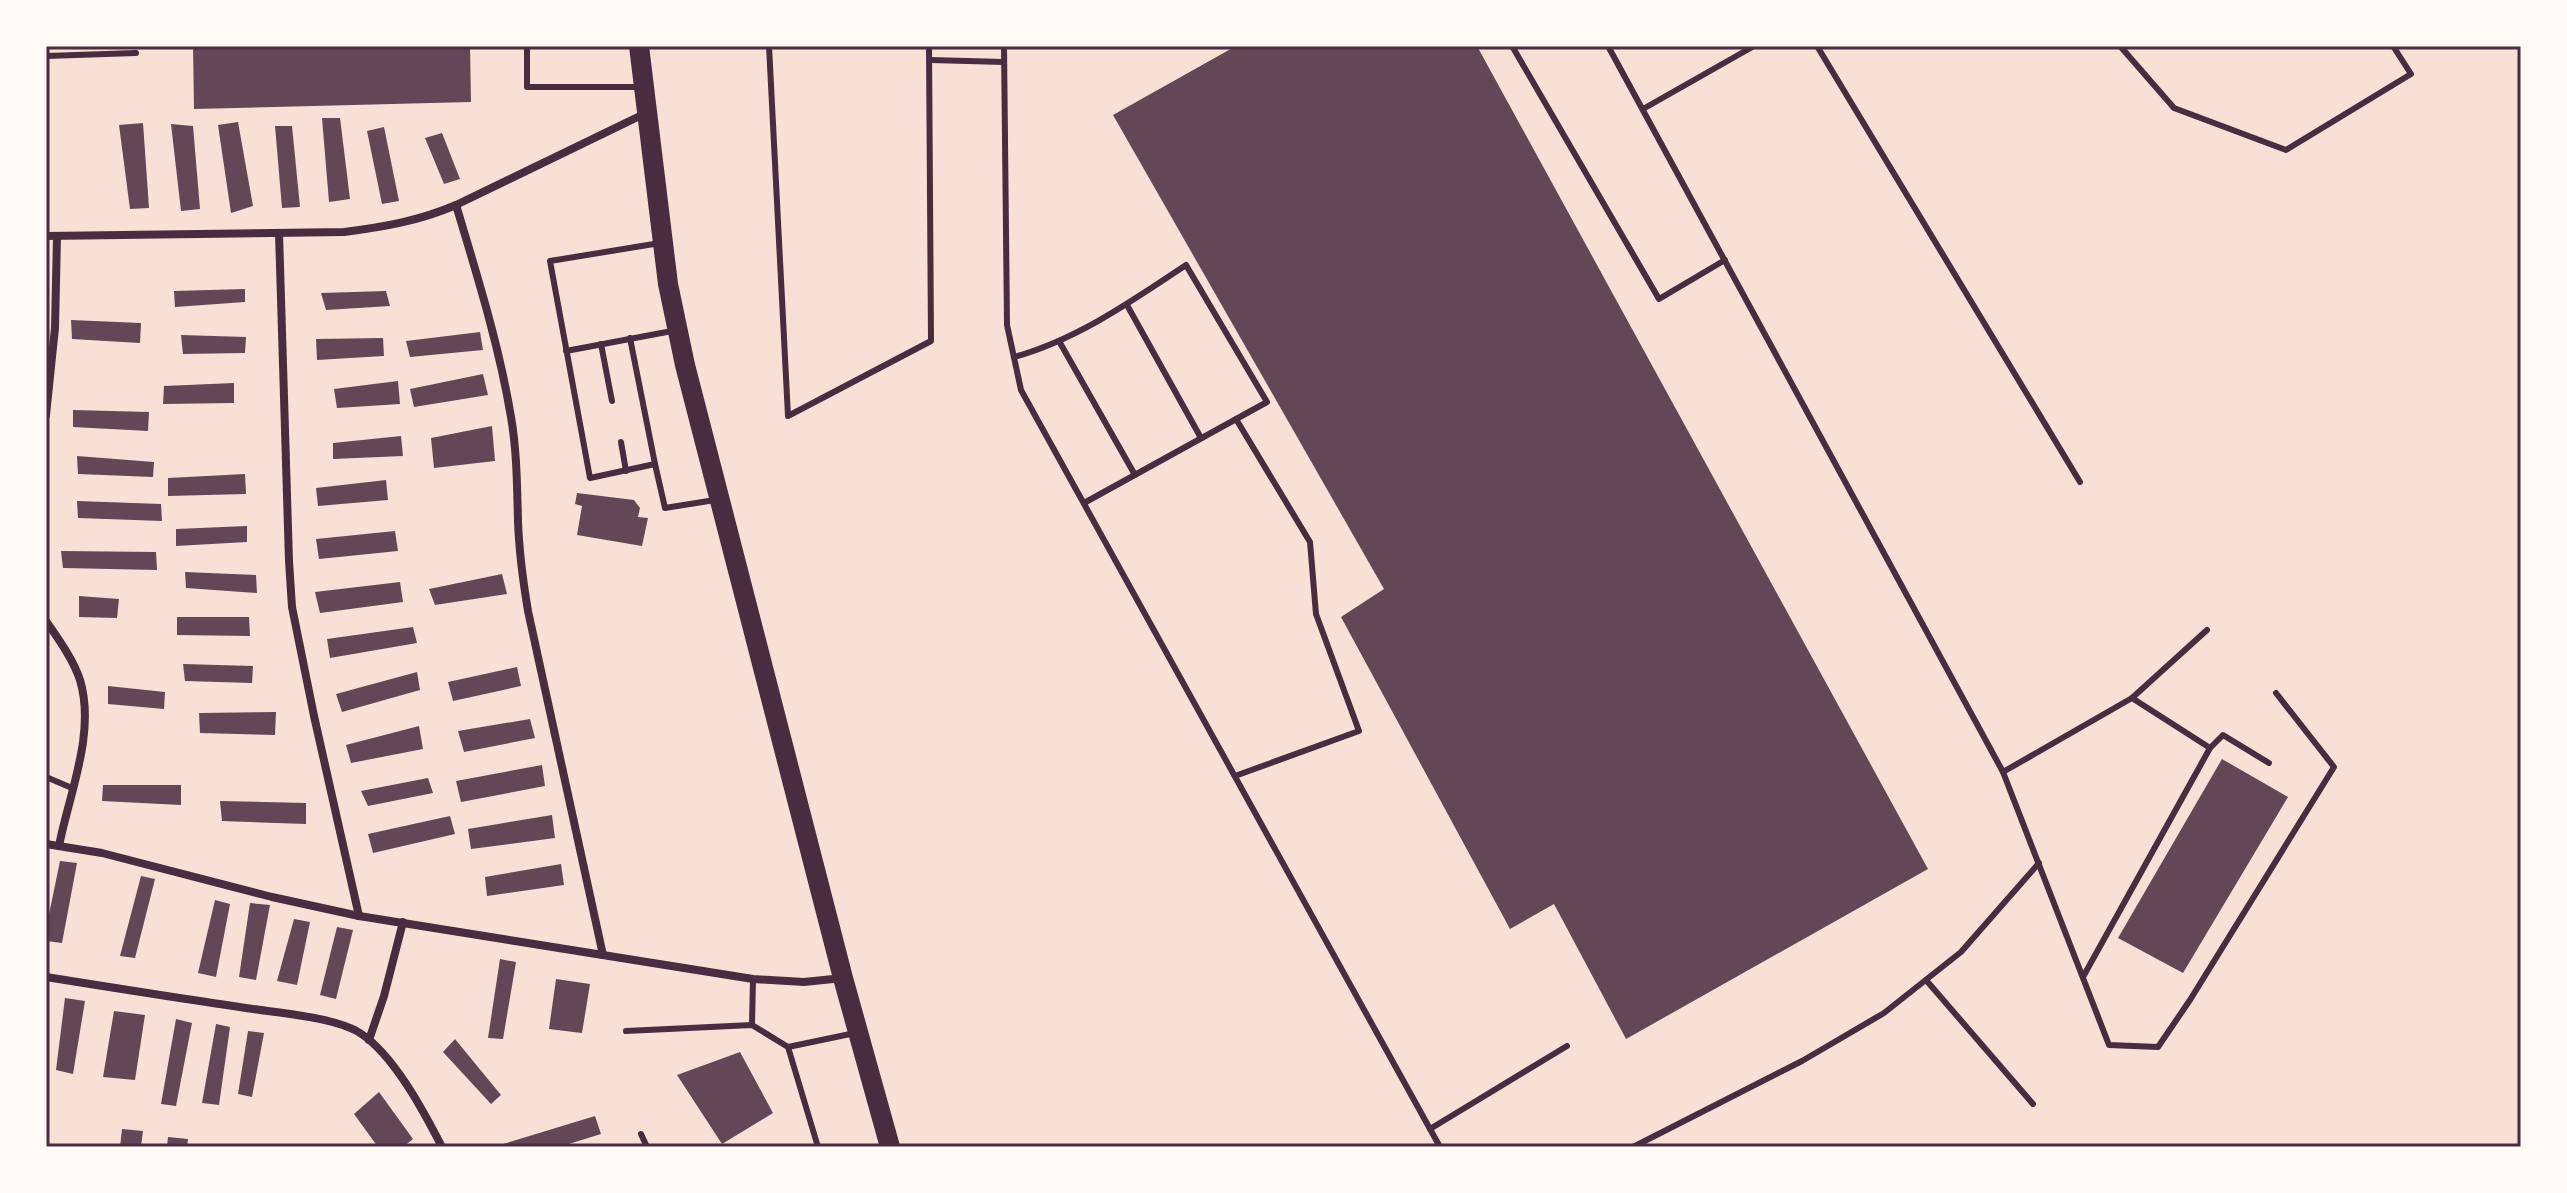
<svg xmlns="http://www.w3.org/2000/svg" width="2567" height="1193" viewBox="0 0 2567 1193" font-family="Bitter,serif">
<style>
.building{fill:#644757}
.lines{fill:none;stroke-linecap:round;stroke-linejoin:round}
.service{stroke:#4a2c40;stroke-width:6}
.minor{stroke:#4a2c40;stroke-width:8}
.primary{stroke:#4a2c40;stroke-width:20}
.neatline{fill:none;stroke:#4a2c40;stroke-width:3}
</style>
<rect width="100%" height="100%" fill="#f7e1d7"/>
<g class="building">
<path d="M193,46H470L471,102L194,109Z"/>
<path d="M1236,46H1477L1928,869L1626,1039L1554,904L1510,929L1341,617L1384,589L1113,115Z"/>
<path d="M322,118H340L350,199L329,202Z"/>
<path d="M238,122L253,206L231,213L218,125Z"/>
<path d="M143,123L149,208L130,209L119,125Z"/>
<path d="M171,124L193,126L200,209L181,211Z"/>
<path d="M275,126H292L300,207L282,208Z"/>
<path d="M384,127L399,201L382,204L367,131Z"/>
<path d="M442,133L460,179L444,184L425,138Z"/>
<path d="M245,289V302L175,307L174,291Z"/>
<path d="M386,291L390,306L326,310L321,293Z"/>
<path d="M71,320L141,323L140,343L72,339Z"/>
<path d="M480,332L483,350L410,357L406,341Z"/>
<path d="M181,335L246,337L245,353L183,354Z"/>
<path d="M383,338L384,356L317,360L316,339Z"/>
<path d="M483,374L488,395L414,407L410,389Z"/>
<path d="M398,381L400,404L337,408L334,389Z"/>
<path d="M234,383V403L163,404L164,386Z"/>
<path d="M73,410L149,412L148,431L73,427Z"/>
<path d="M492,426L495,461L434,468L431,438Z"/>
<path d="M401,436L403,456L333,459V443Z"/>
<path d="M77,456L154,462L153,477L78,474Z"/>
<path d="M245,474L246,494L168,496V478Z"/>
<path d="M386,480L388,500L318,506L316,488Z"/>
<path d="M577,493L634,500L640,508L638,517L648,518L642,546L577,535L582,506L575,504Z"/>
<path d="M77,501L161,504L162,521L78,518Z"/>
<path d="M247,526V542L176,546V529Z"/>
<path d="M395,531L398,551L319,559L316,539Z"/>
<path d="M61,551L156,552L157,570L63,568Z"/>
<path d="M185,572L256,575L257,593L186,588Z"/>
<path d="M502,574L507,594L435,605L429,589Z"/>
<path d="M400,582L403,602L320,613L315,592Z"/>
<path d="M79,596L119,599L117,618L79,617Z"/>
<path d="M177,617H249L250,636L177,635Z"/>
<path d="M413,627L417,643L330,658L327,639Z"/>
<path d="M183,664L253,666L252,683L185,681Z"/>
<path d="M517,667L521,686L453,701L448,682Z"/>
<path d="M417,672L420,690L342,712L336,694Z"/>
<path d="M108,686L165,692L164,709L108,704Z"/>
<path d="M276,712L275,735L200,733L199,713Z"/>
<path d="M530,719L535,738L464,752L458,731Z"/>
<path d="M419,726L423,749L351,763L346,745Z"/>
<path d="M2222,759L2288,797L2183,973L2118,938Z"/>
<path d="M542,765L545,786L461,802L456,781Z"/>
<path d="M428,778L433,793L368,806L361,791Z"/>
<path d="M103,785H181V805L102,801Z"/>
<path d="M220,801L306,803V824L222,821Z"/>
<path d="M552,815L555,838L471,849L468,829Z"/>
<path d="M450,816L455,834L373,853L368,834Z"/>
<path d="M60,861L77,863L62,943L46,941V929Z"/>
<path d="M561,864L564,885L487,896L485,877Z"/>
<path d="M141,876L155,879L135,958L120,956Z"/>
<path d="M215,900L230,904L216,977L198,973Z"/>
<path d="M250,903L270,905L256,980L239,977Z"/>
<path d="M294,919L310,922L297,985L277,981Z"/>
<path d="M337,927L353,930L336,999L320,995Z"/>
<path d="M500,959L516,962L503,1039L488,1038Z"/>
<path d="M556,979L590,984L582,1033L549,1029Z"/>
<path d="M65,998L85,1001L73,1074L56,1070Z"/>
<path d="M114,1011L145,1015L135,1080L103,1077Z"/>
<path d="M176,1019L192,1023L176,1106L161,1104Z"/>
<path d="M216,1024L230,1027L219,1105L202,1103Z"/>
<path d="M248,1031L264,1033L252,1097L238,1094Z"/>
<path d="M455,1039L501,1095L491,1104L443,1052Z"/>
<path d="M740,1052L773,1113L722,1144L677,1075Z"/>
<path d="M379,1092L413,1139L403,1147H378L354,1114Z"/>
<path d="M595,1116L601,1134L559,1147H501L500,1145Z"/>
<path d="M122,1129L143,1131L141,1147H120Z"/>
<path d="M168,1137L188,1139L187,1147H167Z"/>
</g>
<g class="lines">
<g class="service">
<path d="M527,46V87H640"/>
<path d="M769,46L788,416L931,341L929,46"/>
<path d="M1004,46L1007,325L1021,390L1440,1147"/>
<path d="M1512,46L1659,299L1725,260"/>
<path d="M1608,46L2003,772L2109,1045L2158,1047L2190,1000L2334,767L2276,693"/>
<path d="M1817,46L2080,482"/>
<path d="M2120,46L2174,108L2286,150L2411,74L2393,46"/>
<path d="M46,56L136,53"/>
<path d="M930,60L1004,62"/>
<path d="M1643,109L1754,46"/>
<path d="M660,243L550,261L590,478L655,464L665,508L715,500"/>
<path d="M1127,305L1201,438"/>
<path d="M630,338L655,464"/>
<path d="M1059,341L1135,475"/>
<path d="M601,344L612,401"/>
<path d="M566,351L672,331"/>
<path d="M1014,357C1076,340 1132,301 1186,265L1267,402L1084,503"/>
<path d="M621,442L626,471"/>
<path d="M2132,698L2207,630"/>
<path d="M2210,748L2223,735L2269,763"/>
<path d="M2003,772L2132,698L2210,748L2083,977"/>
<path d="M1235,776L1359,731L1316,614L1310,542L1236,419"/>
<path d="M46,777L72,788"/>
<path d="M1926,980L2033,1104"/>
<path d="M752,1025L753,979"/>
<path d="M626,1031L752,1025L788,1047"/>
<path d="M1430,1129L1567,1046"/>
<path d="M641,1134L647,1147"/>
<path d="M818,1147L788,1047L855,1033"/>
<path d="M1633,1147L1802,1061L1884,1013L1961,952L2039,863"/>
</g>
<g class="minor">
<path d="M456,205C477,275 499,345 511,417C517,452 517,486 518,521C519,551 523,581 528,611L603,955"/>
<path d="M279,233L289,561L292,607L314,716L359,916"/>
<path d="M46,236L344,232C383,227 419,221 456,205L644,114"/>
<path d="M46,415L55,328L57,236"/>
<path d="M46,621C59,640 73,659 80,680C96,733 69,794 59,846"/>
<path d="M46,844L102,853L272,897L359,916L753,979L804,982L843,978"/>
<path d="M46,977C115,988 184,999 253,1009C281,1013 337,1018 360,1033C394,1055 424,1112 442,1147"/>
<path d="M369,1040L384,996L403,922"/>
</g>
<path class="primary" d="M639,46L668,284L685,365L843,978L890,1147"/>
</g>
<rect width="2567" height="1193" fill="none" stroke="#fffaf5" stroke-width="96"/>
<rect x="48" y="48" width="2471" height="1097" class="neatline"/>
</svg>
